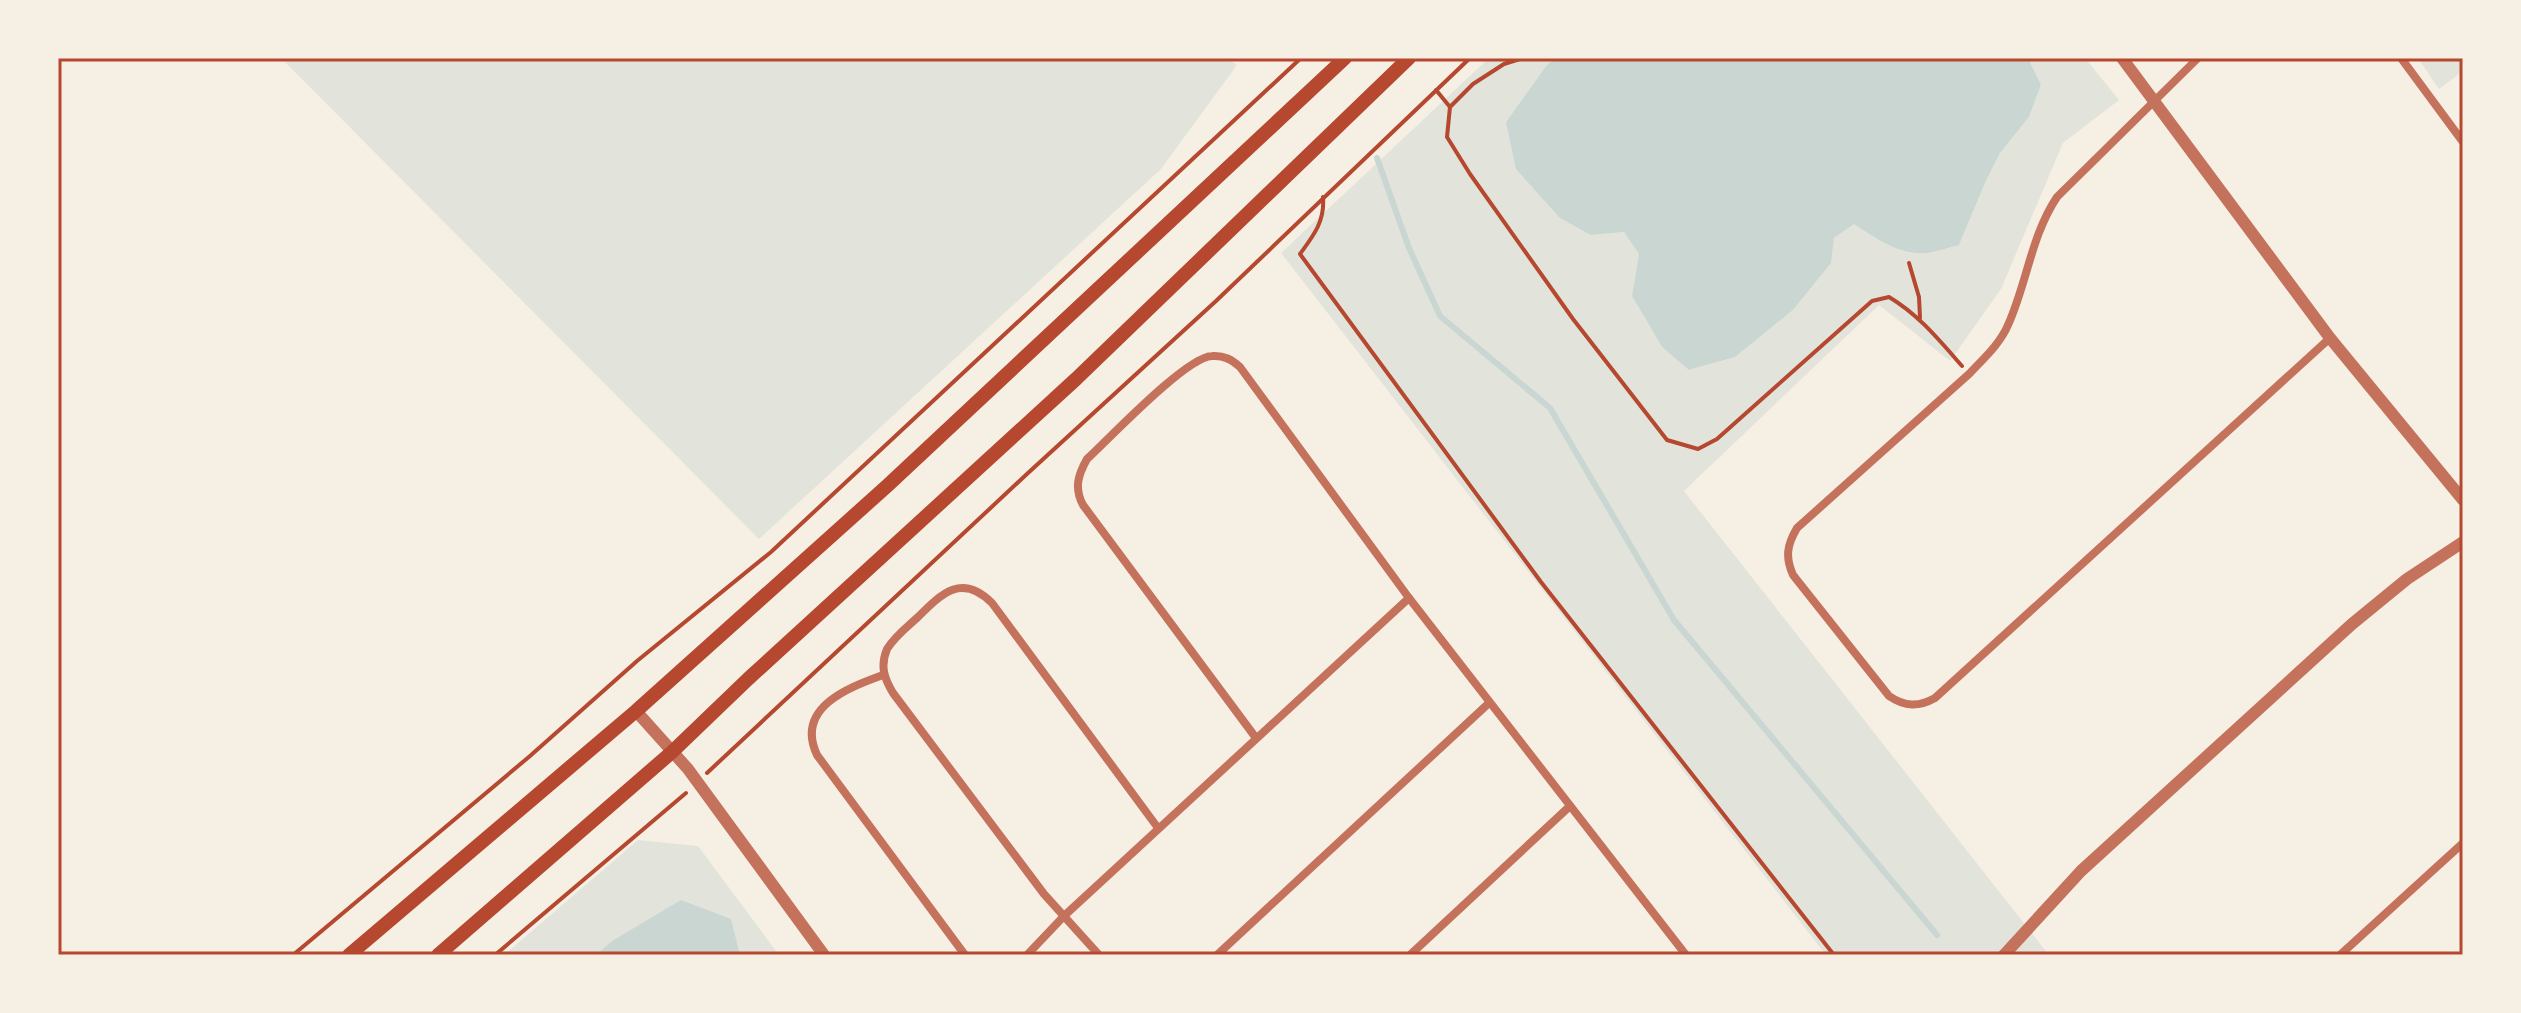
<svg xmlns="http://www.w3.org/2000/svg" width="2521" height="1013" viewBox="0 0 2521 1013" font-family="'Roboto Serif',serif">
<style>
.green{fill:#e2e4dc}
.water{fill:#c9d6d2}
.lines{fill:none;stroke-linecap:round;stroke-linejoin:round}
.stream{stroke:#c9d6d2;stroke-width:6}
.path{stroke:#b5482f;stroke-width:4}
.minor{stroke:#c5725c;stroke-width:8}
.tertiary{stroke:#c5725c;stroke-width:12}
.secondary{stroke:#b5482f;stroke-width:14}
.neatline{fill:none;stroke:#b5482f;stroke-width:3}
</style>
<rect width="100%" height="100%" fill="#f6efe4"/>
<g class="green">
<path d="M281,58H1227L1237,65L1161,169L759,539Z"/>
<path d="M1489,58H1555L1546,66L1506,122L1591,235L1624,232L1639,254L1632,296L1662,347L1690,370L1735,357L1793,310L1830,263L1834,238L1854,224C1874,238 1900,256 1927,253C1937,252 1949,247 1959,245L1985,183L2000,153L2029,117L2041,85L2028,58H2085L2119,100L2063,143L2001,289L1950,361L1879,305L1684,491L2049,955H1826L1281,253Z"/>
<path d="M2418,58H2463V71L2439,89Z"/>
<path d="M638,840L698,846L779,955H740L730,919L681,901L612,941L596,955H504Z"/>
</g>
<g class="water">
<path d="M1555,58H2028L2041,85L2029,117L2000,153L1985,183L1959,245C1949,247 1937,252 1927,253C1900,256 1875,238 1854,224L1834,238L1831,263L1793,310L1735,357L1689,370L1662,347L1632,296L1639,254L1624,232L1591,235L1560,218L1516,169L1506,122L1546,66Z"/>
<path d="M681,900L731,919L740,955H596L612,941Z"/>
</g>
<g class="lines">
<path class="stream" d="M1377,158L1409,248L1440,316L1550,408L1674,620L1937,935"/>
<g class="path">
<path d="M1523,58L1504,64L1473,84L1450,107L1447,137L1470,174L1573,319L1667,440L1698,449L1717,439L1872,301L1889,297C1919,315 1939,340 1962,366"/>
<path d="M1436,90L1450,107"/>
<path d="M1323,197C1325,221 1314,235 1300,254L1541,582L1834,955"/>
<path d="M1909,263L1919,297L1920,318"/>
<path d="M707,773L1028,473L1216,301L1470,58"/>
<path d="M293,955L530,756L637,661L771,552L1301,58"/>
<path d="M495,955L686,793"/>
</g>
<g class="minor">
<path d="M2198,58L2057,197C2031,236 2027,283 2008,325C2000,344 1983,359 1969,374L1797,528C1787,545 1785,557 1793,575L1889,696C1905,707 1919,707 1935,698L2330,338"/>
<path d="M2401,58L2463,142"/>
<path d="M883,675C847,688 795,708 817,755L965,955"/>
<path d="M1256,738L1083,505C1074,488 1078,475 1087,459C1110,438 1186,357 1212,356C1224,355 1232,360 1240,367L1409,598L1686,955"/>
<path d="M1027,955L1064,916L1409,598"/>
<path d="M1099,955L1044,894L893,693C884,678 880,666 887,649C895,636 907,627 918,617C942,593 962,573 992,603L1158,828"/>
<path d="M1217,955L1489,703"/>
<path d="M1410,955L1570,806"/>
<path d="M2340,955L2463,843"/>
</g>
<g class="tertiary">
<path d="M2122,58L2330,338L2463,500"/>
<path d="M636,711L688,769L824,955"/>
<path d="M2004,955L2081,871L2352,624L2407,579L2463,542"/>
</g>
<g class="secondary">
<path d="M349,955L636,711L887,486L1345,58"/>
<path d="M438,955L672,752L748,679L1076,379L1409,58"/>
</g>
</g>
<rect width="2521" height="1013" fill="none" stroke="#f6efe4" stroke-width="120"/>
<rect x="60" y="60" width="2401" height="893" class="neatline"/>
</svg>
